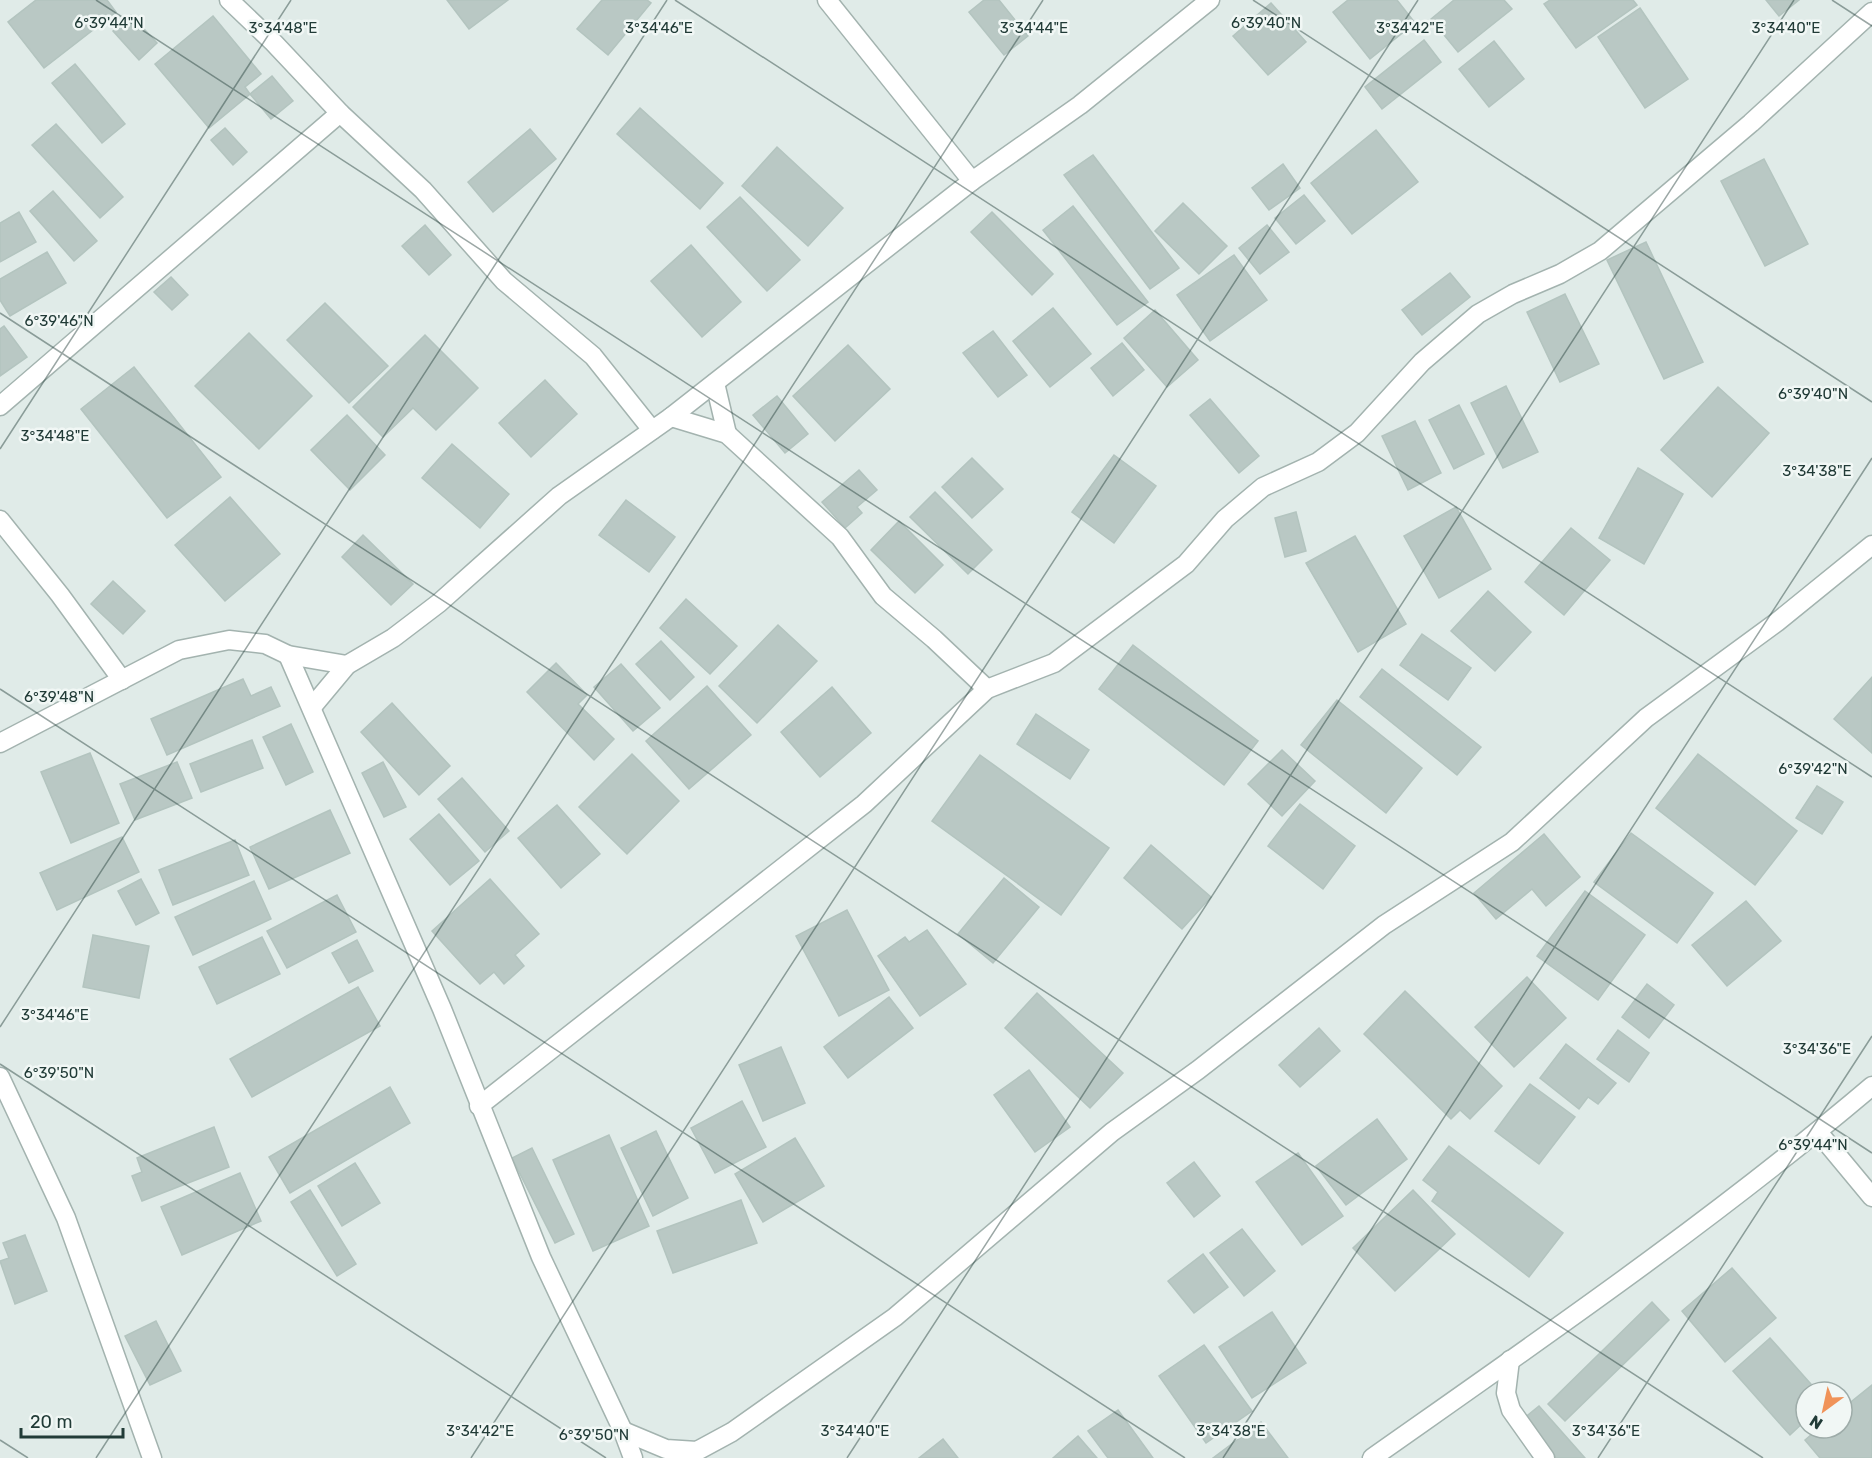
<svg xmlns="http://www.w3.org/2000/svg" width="1872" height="1458" viewBox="0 0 1872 1458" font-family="Rubik,sans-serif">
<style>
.building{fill:#b9c8c4;stroke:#b3c4bf;stroke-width:1.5}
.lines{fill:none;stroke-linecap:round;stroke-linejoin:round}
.minor-casing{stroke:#a3b3af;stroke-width:21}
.minor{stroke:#fff;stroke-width:18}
.ticks{fill:none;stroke:#213b37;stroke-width:1.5;stroke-opacity:0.45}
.ticks-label{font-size:15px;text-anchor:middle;fill:#213b37;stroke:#f1f7f5;stroke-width:5;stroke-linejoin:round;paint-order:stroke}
</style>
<rect width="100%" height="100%" fill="#e0ebe8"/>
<g class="building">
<path d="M36,0H107L116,12L44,68L8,22Z"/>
<path d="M447,0H508L469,29Z"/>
<path d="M602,0H647L651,3L608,55L577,29Z"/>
<path d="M984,0H999L1028,36L1004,55L969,12Z"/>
<path d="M1348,0H1397L1415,23L1370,59L1333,12Z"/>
<path d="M1454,0H1504L1512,9L1458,52L1431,19Z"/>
<path d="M1550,0H1633L1637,5L1576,48L1544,4Z"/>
<path d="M1766,0H1799L1779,16Z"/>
<path d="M1271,3L1306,42L1268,75L1233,36Z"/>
<path d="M1640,8L1688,79L1645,108L1598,37Z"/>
<path d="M131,15L157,43L139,60L113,31Z"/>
<path d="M213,16L261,74L245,87L250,94L209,128L155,64Z"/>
<path d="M1424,40L1441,62L1382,109L1365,87Z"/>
<path d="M1494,41L1524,79L1489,107L1459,69Z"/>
<path d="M75,64L125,124L102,143L52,83Z"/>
<path d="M272,76L293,101L271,119L250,94Z"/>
<path d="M640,108L723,183L700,209L617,134Z"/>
<path d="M56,124L123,197L100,218L32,145Z"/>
<path d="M225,128L247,152L233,165L211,140Z"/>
<path d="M530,129L556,159L493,212L468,182Z"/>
<path d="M1376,130L1418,182L1352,234L1311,183Z"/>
<path d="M777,147L843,208L808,246L742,186Z"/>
<path d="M1093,155L1179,268L1150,289L1064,175Z"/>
<path d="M1764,159L1808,244L1765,266L1721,181Z"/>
<path d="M1283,164L1300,188L1269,210L1252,188Z"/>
<path d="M53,191L97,241L74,261L30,211Z"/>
<path d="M1304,195L1325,221L1296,244L1275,218Z"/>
<path d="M740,197L800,260L767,291L707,227Z"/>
<path d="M1183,203L1227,246L1199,274L1155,231Z"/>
<path d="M1073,206L1148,302L1117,325L1043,230Z"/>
<path d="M19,212L36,242L0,262V223Z"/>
<path d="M992,212L1053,274L1032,295L971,232Z"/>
<path d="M425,225L451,255L429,275L402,246Z"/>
<path d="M1267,225L1289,252L1260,274L1239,248Z"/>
<path d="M1646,242L1703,362L1664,379L1607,260Z"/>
<path d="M691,245L741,302L702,337L651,281Z"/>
<path d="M47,252L66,283L10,316L0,300V279Z"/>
<path d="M1234,255L1267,300L1210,341L1177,295Z"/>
<path d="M1450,273L1470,297L1422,335L1402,310Z"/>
<path d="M171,277L188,295L172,310L154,292Z"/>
<path d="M1565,294L1599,364L1560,382L1527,312Z"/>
<path d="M325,303L388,366L349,403L287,340Z"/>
<path d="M1053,308L1091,354L1050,387L1013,341Z"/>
<path d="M1155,310L1198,360L1167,387L1124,338Z"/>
<path d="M4,326L27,357L0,376V329Z"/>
<path d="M993,331L1027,375L998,397L963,353Z"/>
<path d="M249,333L312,396L259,449L195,386Z"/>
<path d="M425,335L478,388L436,430L413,408L383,437L353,407Z"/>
<path d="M1122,343L1144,370L1113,396L1091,368Z"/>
<path d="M848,345L890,389L835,441L793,396Z"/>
<path d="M134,367L221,477L167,518L81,409Z"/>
<path d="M545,380L577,414L531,457L499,423Z"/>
<path d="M1506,386L1538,452L1503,468L1471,403Z"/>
<path d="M1718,387L1769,433L1712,497L1661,450Z"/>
<path d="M777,396L808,434L785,453L753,415Z"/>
<path d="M1210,399L1259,456L1239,473L1190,415Z"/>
<path d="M1459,405L1484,454L1454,469L1429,420Z"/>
<path d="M347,415L385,455L350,490L311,450Z"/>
<path d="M1415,421L1441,473L1408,490L1382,436Z"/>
<path d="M452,444L509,494L480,528L422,478Z"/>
<path d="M1114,455L1156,486L1114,543L1072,512Z"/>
<path d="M972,458L1003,489L972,518L942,487Z"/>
<path d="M1638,468L1683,494L1644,564L1599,538Z"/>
<path d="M859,470L877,490L857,507L862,513L845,528L822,502Z"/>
<path d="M935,492L992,550L968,574L910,517Z"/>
<path d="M230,497L280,554L225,601L175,545Z"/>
<path d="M626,500L675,537L649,572L599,535Z"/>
<path d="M1456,507L1491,569L1439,598L1404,536Z"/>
<path d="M1296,512L1306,551L1285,557L1275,518Z"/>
<path d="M899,521L943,565L915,593L871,550Z"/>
<path d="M1571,528L1610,560L1564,615L1525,582Z"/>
<path d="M363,535L413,584L391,605L342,557Z"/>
<path d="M1355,536L1406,624L1358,652L1306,563Z"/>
<path d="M113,581L145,611L123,634L91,604Z"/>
<path d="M1488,591L1531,632L1495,671L1451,631Z"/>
<path d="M686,599L737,646L710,674L660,628Z"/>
<path d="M778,625L817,661L757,723L719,686Z"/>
<path d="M1422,634L1471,668L1448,700L1400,665Z"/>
<path d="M661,641L694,677L670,700L636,664Z"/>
<path d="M1133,645L1258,741L1224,785L1099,689Z"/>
<path d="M556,663L587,695L578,704L614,739L594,760L527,692Z"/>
<path d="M621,664L660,708L633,731L594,687Z"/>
<path d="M1382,669L1481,747L1457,775L1360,697Z"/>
<path d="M1872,677V753L1834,719Z"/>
<path d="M243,679L251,696L271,687L280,706L167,755L151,719Z"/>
<path d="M707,686L751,735L689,789L646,741Z"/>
<path d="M832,687L871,733L820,777L781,732Z"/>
<path d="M1337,700L1422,768L1386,813L1301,745Z"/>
<path d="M392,703L450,766L419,795L361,732Z"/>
<path d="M1036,714L1089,750L1070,779L1017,744Z"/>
<path d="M291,724L313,772L286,785L263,737Z"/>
<path d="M252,740L263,768L201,792L190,764Z"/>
<path d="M1282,750L1315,781L1282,816L1248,784Z"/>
<path d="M90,753L119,823L71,843L41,772Z"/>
<path d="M632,754L679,801L627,854L579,807Z"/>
<path d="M1698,754L1797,831L1755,885L1656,808Z"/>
<path d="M980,755L1109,848L1061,915L932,821Z"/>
<path d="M177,762L192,798L135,820L120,784Z"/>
<path d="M383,762L406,807L384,817L362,773Z"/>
<path d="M462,778L509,831L485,852L438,799Z"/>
<path d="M1817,786L1843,802L1822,834L1796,818Z"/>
<path d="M1300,804L1355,846L1323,889L1268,846Z"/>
<path d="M557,805L600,854L561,888L518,838Z"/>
<path d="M330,810L350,853L269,889L250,847Z"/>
<path d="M439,814L479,861L450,885L410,839Z"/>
<path d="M1631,833L1713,893L1677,943L1594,882Z"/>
<path d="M1544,834L1580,877L1546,906L1532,889L1496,919L1474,893Z"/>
<path d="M122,837L139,872L57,910L40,873Z"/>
<path d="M235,840L249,875L173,905L159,870Z"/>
<path d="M1151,845L1211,897L1182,929L1124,878Z"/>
<path d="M1004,878L1039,907L993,963L958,934Z"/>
<path d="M141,879L159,913L136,925L118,891Z"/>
<path d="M490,879L539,934L515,955L524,966L504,984L494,972L480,984L432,931Z"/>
<path d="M254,881L271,919L193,955L175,917Z"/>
<path d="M1585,891L1645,935L1598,1000L1537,956Z"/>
<path d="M337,895L356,932L287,968L267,931Z"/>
<path d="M1746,901L1781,941L1727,986L1692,945Z"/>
<path d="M847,910L889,990L839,1016L796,936Z"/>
<path d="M927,930L966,984L920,1016L878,956L905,937L909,942Z"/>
<path d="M93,935L149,946L139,998L83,987Z"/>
<path d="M262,937L280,974L217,1004L199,967Z"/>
<path d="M357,940L373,971L349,983L332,953Z"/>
<path d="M1527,977L1566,1018L1514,1067L1475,1027Z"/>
<path d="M1647,984L1674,1005L1649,1038L1622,1017Z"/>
<path d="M358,987L380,1026L252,1097L230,1059Z"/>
<path d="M1405,991L1502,1086L1470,1119L1460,1110L1451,1119L1364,1034Z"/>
<path d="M1037,993L1123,1073L1090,1108L1005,1028Z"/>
<path d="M889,997L913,1028L848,1078L824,1047Z"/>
<path d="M1319,1028L1340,1051L1300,1087L1279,1065Z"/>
<path d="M1618,1030L1649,1053L1629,1082L1597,1059Z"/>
<path d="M1566,1044L1616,1083L1598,1104L1588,1097L1579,1109L1540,1078Z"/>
<path d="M781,1047L805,1103L763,1121L739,1065Z"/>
<path d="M1029,1070L1070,1127L1035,1152L994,1095Z"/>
<path d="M1530,1084L1575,1117L1539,1164L1495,1131Z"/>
<path d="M390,1087L410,1123L290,1193L269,1157Z"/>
<path d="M742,1101L766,1147L715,1173L691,1128Z"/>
<path d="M1377,1119L1407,1159L1346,1205L1316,1166Z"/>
<path d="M214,1127L229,1167L142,1201L132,1176L142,1172L137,1158Z"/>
<path d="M656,1131L688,1198L653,1216L621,1148Z"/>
<path d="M609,1135L649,1226L593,1251L553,1160Z"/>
<path d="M795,1138L824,1186L763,1222L735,1174Z"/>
<path d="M1449,1146L1563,1233L1529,1277L1432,1201L1438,1192L1423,1180Z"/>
<path d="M532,1148L574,1234L555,1243L512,1158Z"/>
<path d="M1298,1153L1343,1216L1302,1245L1256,1182Z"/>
<path d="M1194,1162L1220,1196L1194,1217L1167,1183Z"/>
<path d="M355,1163L380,1203L342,1226L318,1186Z"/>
<path d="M240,1173L261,1221L182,1255L161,1207Z"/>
<path d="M310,1190L356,1264L337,1276L291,1202Z"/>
<path d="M1413,1190L1455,1234L1395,1291L1353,1248Z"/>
<path d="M741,1200L757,1243L673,1273L657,1231Z"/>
<path d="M1242,1229L1275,1271L1244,1296L1210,1253Z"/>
<path d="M25,1235L47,1291L15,1304L0,1261L9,1258L3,1243Z"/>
<path d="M1203,1254L1228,1287L1194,1313L1168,1281Z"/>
<path d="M1732,1268L1776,1318L1725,1362L1682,1311Z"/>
<path d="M1652,1302L1669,1320L1565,1421L1548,1404Z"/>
<path d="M1272,1312L1306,1363L1252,1398L1219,1347Z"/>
<path d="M156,1321L181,1371L150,1385L125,1336Z"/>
<path d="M1770,1338L1818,1392H1806V1420L1790,1435L1733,1371Z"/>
<path d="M1204,1345L1252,1411L1206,1443L1159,1376Z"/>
<path d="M1872,1385V1458H1820L1805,1440L1819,1428H1842V1409Z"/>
<path d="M1539,1406L1585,1458H1556L1523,1419Z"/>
<path d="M1118,1410L1153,1458H1108L1088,1431Z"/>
<path d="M1261,1422L1288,1458H1213Z"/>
<path d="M1078,1436L1097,1458H1053Z"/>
<path d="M943,1439L958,1458H919Z"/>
</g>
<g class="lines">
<g class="minor-casing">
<g id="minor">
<path d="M229,0L274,43L340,113L423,190L504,281L593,356L652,430"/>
<path d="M827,0L972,181"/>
<path d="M715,383L727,434"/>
<path d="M0,406L340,113"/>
<path d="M671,417L727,434L840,537L883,596L934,639L987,689"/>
<path d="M0,520L60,595L122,680"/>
<path d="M288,655L442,1009L541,1257L623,1431L633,1458"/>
<path d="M312,707L347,665L393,638L439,603L559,496L671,417L972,181L1080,105L1210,0"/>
<path d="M0,743L179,650L229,640L265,644L288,655L347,665"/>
<path d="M0,1077L66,1218L152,1458"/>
<path d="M479,1106L864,804L987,689L1054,663L1186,564L1225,519L1263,487L1318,462L1357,433L1422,362L1478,314L1513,294L1560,274L1600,251L1751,123L1872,12"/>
<path d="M1818,1132L1872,1197"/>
<path d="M1510,1360L1506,1393L1511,1410L1545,1458"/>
<path d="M623,1431L666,1449L697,1451L732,1432L895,1317L1112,1132L1198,1070L1384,925L1512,842L1646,718L1777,622L1872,545"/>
<path d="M1372,1458C1541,1339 1714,1220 1872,1086"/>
</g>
</g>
<use href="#minor" class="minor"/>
</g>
<path class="ticks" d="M96,0L1872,1153M675,0L1872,777M1253,0L1872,402M1832,0L1872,26M0,313L1763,1458M0,449L291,0M0,689L1185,1458M0,1027L667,0M0,1064L606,1458M0,1440L28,1458M96,1458L1043,0M471,1458L1418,0M847,1458L1794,0M1223,1458L1872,458M1598,1458L1872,1036"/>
<g class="ticks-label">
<text x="109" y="28">6°39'44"N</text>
<text x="1266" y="28">6°39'40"N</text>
<text x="1034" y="33">3°34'44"E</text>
<text x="1410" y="33">3°34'42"E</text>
<text x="1786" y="33">3°34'40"E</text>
<text x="283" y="33">3°34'48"E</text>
<text x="659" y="33">3°34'46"E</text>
<text x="59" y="326">6°39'46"N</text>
<text x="1813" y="399">6°39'40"N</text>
<text x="55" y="441">3°34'48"E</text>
<text x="1817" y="476">3°34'38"E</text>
<text x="59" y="702">6°39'48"N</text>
<text x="1813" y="774">6°39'42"N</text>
<text x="55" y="1020">3°34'46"E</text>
<text x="1817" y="1054">3°34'36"E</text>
<text x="59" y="1078">6°39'50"N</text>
<text x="1813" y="1150">6°39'44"N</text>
<text x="480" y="1436">3°34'42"E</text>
<text x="855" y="1436">3°34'40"E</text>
<text x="1231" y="1436">3°34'38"E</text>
<text x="1606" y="1436">3°34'36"E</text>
<text x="594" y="1440">6°39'50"N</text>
</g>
<g transform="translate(1824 1410) rotate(213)"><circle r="28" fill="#f1f7f5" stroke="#9eaca9" stroke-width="1.5"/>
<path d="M0-4.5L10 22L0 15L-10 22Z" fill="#f09359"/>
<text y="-9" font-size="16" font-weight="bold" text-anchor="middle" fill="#213b37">N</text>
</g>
<path d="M21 1428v9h102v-9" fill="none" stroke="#213b37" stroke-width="3"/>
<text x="30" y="1428" font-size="18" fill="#213b37" stroke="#f1f7f5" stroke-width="4.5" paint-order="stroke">20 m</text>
</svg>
